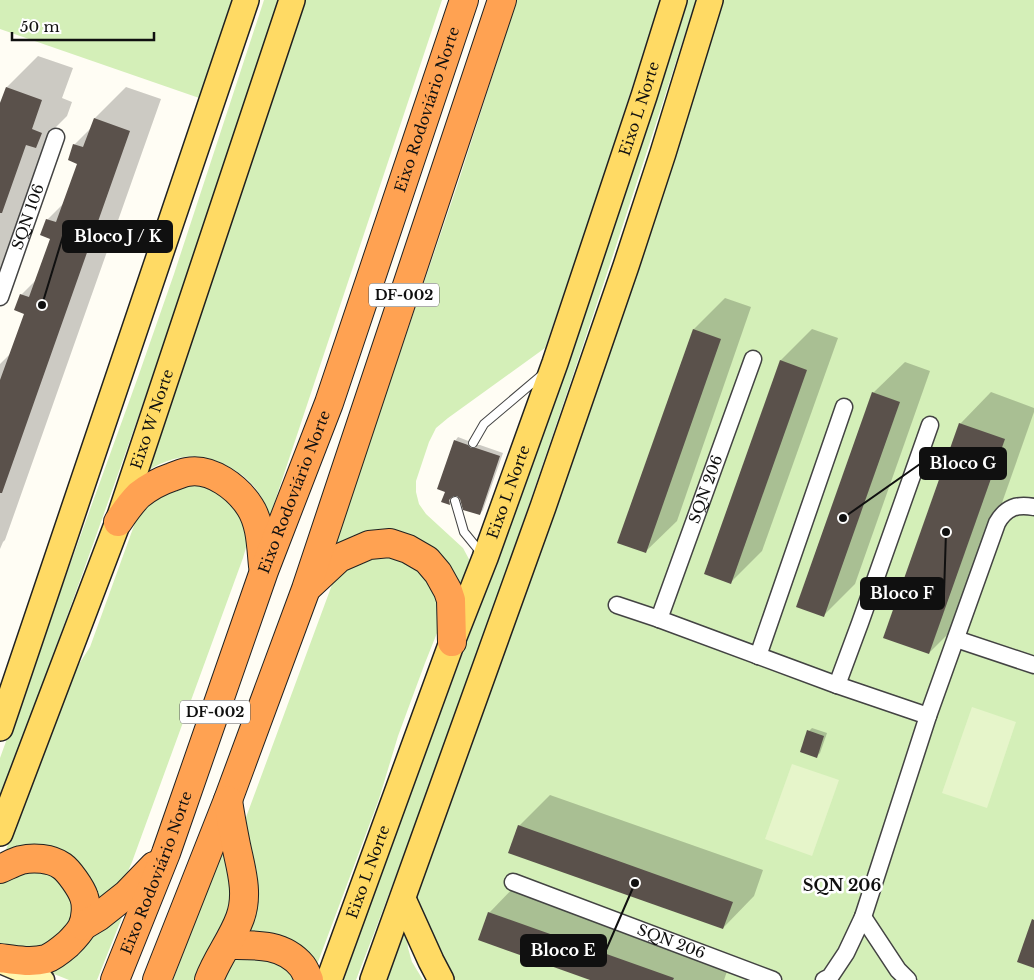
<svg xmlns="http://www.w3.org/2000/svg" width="1034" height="980" viewBox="0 0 1034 980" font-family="'Libre Baskerville',serif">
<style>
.green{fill:#d4efb8}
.pitch{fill:#e6f5ca}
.shadow{fill:#0003}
.building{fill:#5a514b}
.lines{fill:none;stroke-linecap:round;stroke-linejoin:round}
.lane-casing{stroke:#434343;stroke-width:10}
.street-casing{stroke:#434343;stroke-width:19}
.secondary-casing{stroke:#323232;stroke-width:25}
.primary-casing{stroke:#212121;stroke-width:28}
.highway-casing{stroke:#212121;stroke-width:30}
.lane{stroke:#fff;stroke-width:8}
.street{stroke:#fff;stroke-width:16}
.secondary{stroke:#fff7af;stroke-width:22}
.primary{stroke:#ffda64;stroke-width:25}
.highway{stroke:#ffa252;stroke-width:28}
.labels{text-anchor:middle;stroke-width:5;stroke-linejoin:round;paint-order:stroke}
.shield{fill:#fff;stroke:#585858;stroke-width:1}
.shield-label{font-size:14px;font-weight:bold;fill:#101010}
.street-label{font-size:15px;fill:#101010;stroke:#fff}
.neighbourhood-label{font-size:16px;font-weight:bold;fill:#101010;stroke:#fff}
.leader{fill:none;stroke:#101010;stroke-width:2}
.callout-dot{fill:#101010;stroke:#fff;stroke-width:2}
.callout{fill:#101010;stroke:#101010;stroke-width:2}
.callout-label{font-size:16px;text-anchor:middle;font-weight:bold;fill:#fff}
</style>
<rect width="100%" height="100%" fill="#fffdf4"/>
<g class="green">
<path d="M0,0H236L205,100L0,29Z"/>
<path d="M264,0H279C192,269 98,535 0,799V758L138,377L174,274Z"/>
<path d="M300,0H442L269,519C267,513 266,506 263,500C256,486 244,475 231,468C199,449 170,455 141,475Z"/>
<path d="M517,0H660L596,200L545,348L448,418L436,428L429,442L416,481V492L419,504L426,514L463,548L470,561V568L461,590L439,555L427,544L417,538L405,534L369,532L356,535L333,549L457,186Z"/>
<path d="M686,0H696C590,329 481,658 356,980H341L480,607L602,259Z"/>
<path d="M717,0H1034V398L1030,397L1034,398V980H448L409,900Z"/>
<path d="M176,479L230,491L248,531L247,544L243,558L132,862L126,876L93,911L86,881L1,864L50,725L68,681L90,647L140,509Z"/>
<path d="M380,551L427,572L443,618L425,663L398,736L379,799L315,970L242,936L245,820L333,582L339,573Z"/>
<path d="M225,844L237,894L200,980H173Z"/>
<path d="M51,868L75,895L71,929L39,950L0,946V882L22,870Z"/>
<path d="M127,905L97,980H69L29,964Z"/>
<path d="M405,917L408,948L412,962L423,980H381Z"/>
<path d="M257,948L303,980H216L227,961Z"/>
</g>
<g class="pitch">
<path d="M972,707L1016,722L987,808L942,793Z"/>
<path d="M792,764L839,780L812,856L765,839Z"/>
</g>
<g class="shadow">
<path d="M38,56L73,68L62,98L72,102L67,116L50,133L0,279V103L7,87Z"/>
<path d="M126,87L161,99L5,540L3,542L0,549V364L11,353L25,313L21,295L38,278L52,238L47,220L65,202L79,163L74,145L91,128L95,118Z"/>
<path d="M725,298L751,307L677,521L645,552L694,329Z"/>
<path d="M812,329L838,338L762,551L731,582L781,360Z"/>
<path d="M905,362L930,371L855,584L824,615L873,393Z"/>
<path d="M991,392L1034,408V412L960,622L929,653L960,424Z"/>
<path d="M458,437L471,442L474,445H480L503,453L483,510L480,514L457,494L453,496V500L450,504L443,501L446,491L455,441Z"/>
<path d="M812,728L827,733L820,753L817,756L809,731Z"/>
<path d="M550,795L763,870L754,896L723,928L519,826Z"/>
<path d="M520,881L732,957L724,980H594L489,913Z"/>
</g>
<g class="building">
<path d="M6,87L42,100L32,129L42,133L36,148L26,145L2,213H0V103Z"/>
<path d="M94,118L130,131L2,493H0V380L24,314L14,310L20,294L29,297L50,239L40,235L46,219L56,222L77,164L68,160L73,144L83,147Z"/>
<path d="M693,329L721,339L646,553L617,543Z"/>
<path d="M780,360L807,370L731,584L704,574Z"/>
<path d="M872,392L900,402L824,617L796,607Z"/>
<path d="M959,423L1005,439L929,654L883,638Z"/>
<path d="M454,440L468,445L471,448H476L500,456L480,515L463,510L460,499L457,496H454L451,498L449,500L450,505L441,502L445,492L437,489Z"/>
<path d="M807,730L824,736L817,758L800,752Z"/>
<path d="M518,825L733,902L723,929L508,853Z"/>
<path d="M488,912L674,978L673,980H590L478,940Z"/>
<path d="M1032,919L1034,920V968L1017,962Z"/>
</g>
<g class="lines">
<g class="lane-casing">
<g id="lane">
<path d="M473,443L484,424L543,374"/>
<path d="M455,501L464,532L482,554"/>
</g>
</g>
<g class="street-casing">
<g id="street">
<path id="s1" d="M0,297L56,137"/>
<path d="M617,605L659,619L837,685L928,716"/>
<path id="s2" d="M659,619L753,359"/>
<path d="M956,639L1034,665"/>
<path d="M758,656L844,407"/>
<path d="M837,685L860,623L930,425"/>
<path id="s3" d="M513,882L773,980"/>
<path d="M863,917L898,970L908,980"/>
<path d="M824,980L830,977L846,953L863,917L928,716L997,523C1006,507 1017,504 1034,507"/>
</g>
</g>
<g class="secondary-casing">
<path id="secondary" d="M3,963L43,980"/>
</g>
<g class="primary-casing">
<g id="primary">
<path d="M0,728L246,0"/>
<path id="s4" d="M0,833L118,522L292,0"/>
<path d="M403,899L431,961L441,980"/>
<path id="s5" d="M329,980L452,642L485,558L555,363L644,96L674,0"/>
<path d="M373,980L543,507L626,266L663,153L710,0"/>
</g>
</g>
<g class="highway-casing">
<g id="highway">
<path d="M118,522C124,513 131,503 139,495C149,487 160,481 172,477C177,475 182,473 187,472C211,467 238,488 250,507C261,524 261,547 263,566"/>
<path d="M309,586L339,558L369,545L390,543L408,549L427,560L438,573L448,591L451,600L452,642"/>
<path d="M0,869C7,866 14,862 21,860C33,857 51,858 62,866C69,871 81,888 84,897C87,905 86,919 82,927C79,933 73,939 68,944C61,950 54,956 46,959C31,963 15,960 0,958"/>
<path d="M83,926L98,917L127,894L154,866"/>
<path d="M228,945C254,945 283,943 302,966C305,970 307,975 309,980"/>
<path id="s6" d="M115,980L166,853L264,571L329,403L464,0"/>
<path d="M157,980L228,800L306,589L502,0"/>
<path d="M209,980C217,958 232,940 240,918C249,894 241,869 236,845C233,830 230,815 228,800"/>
</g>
</g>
<use href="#lane" class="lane"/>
<use href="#street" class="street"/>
<use href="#secondary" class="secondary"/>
<use href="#primary" class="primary"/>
<use href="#highway" class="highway"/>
</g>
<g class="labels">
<g class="shield">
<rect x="369" y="283.5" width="70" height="23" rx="4"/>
<rect x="180" y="700.5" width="70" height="23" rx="4"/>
</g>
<g class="shield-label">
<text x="404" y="300">DF-002</text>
<text x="215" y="717">DF-002</text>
</g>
<g class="street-label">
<text dy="5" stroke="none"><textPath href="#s6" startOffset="925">Eixo Rodoviário Norte</textPath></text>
<text dy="5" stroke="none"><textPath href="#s5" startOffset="925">Eixo L Norte</textPath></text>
<text dy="5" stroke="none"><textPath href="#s1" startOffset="85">SQN 106</textPath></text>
<text dy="5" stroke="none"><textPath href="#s4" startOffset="441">Eixo W Norte</textPath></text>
<text dy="5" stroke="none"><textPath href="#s2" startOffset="138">SQN 206</textPath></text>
<text dy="5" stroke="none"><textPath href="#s6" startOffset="520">Eixo Rodoviário Norte</textPath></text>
<text dy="5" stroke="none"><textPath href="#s5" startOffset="520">Eixo L Norte</textPath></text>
<text dy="5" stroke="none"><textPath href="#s6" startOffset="115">Eixo Rodoviário Norte</textPath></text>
<text dy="5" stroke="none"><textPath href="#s5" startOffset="115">Eixo L Norte</textPath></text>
<text dy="5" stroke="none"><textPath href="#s3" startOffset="169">SQN 206</textPath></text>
</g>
<g class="neighbourhood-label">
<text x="842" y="891">SQN 206</text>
</g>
</g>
<path class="leader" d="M42 305L63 236M843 518L920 464M946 532L944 594M635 883L606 950"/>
<g class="callout-dot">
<circle cx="42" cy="305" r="5"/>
<circle cx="843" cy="518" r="5"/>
<circle cx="946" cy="532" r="5"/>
<circle cx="635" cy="883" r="5"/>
</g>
<g class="callout">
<rect x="63" y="221" width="109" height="31" rx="5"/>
<rect x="920" y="448" width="86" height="31" rx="5"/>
<rect x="861" y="578" width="83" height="31" rx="5"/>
<rect x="521" y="935" width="85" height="31" rx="5"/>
</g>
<g class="callout-label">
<text x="118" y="242">Bloco J / K</text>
<text x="963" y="469">Bloco G</text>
<text x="902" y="599">Bloco F</text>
<text x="563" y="956">Bloco E</text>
</g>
<path d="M12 32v8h142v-8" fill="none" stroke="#101010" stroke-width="2.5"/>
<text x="20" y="32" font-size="15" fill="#101010" stroke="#ffffff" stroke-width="4" paint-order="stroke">50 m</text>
</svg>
